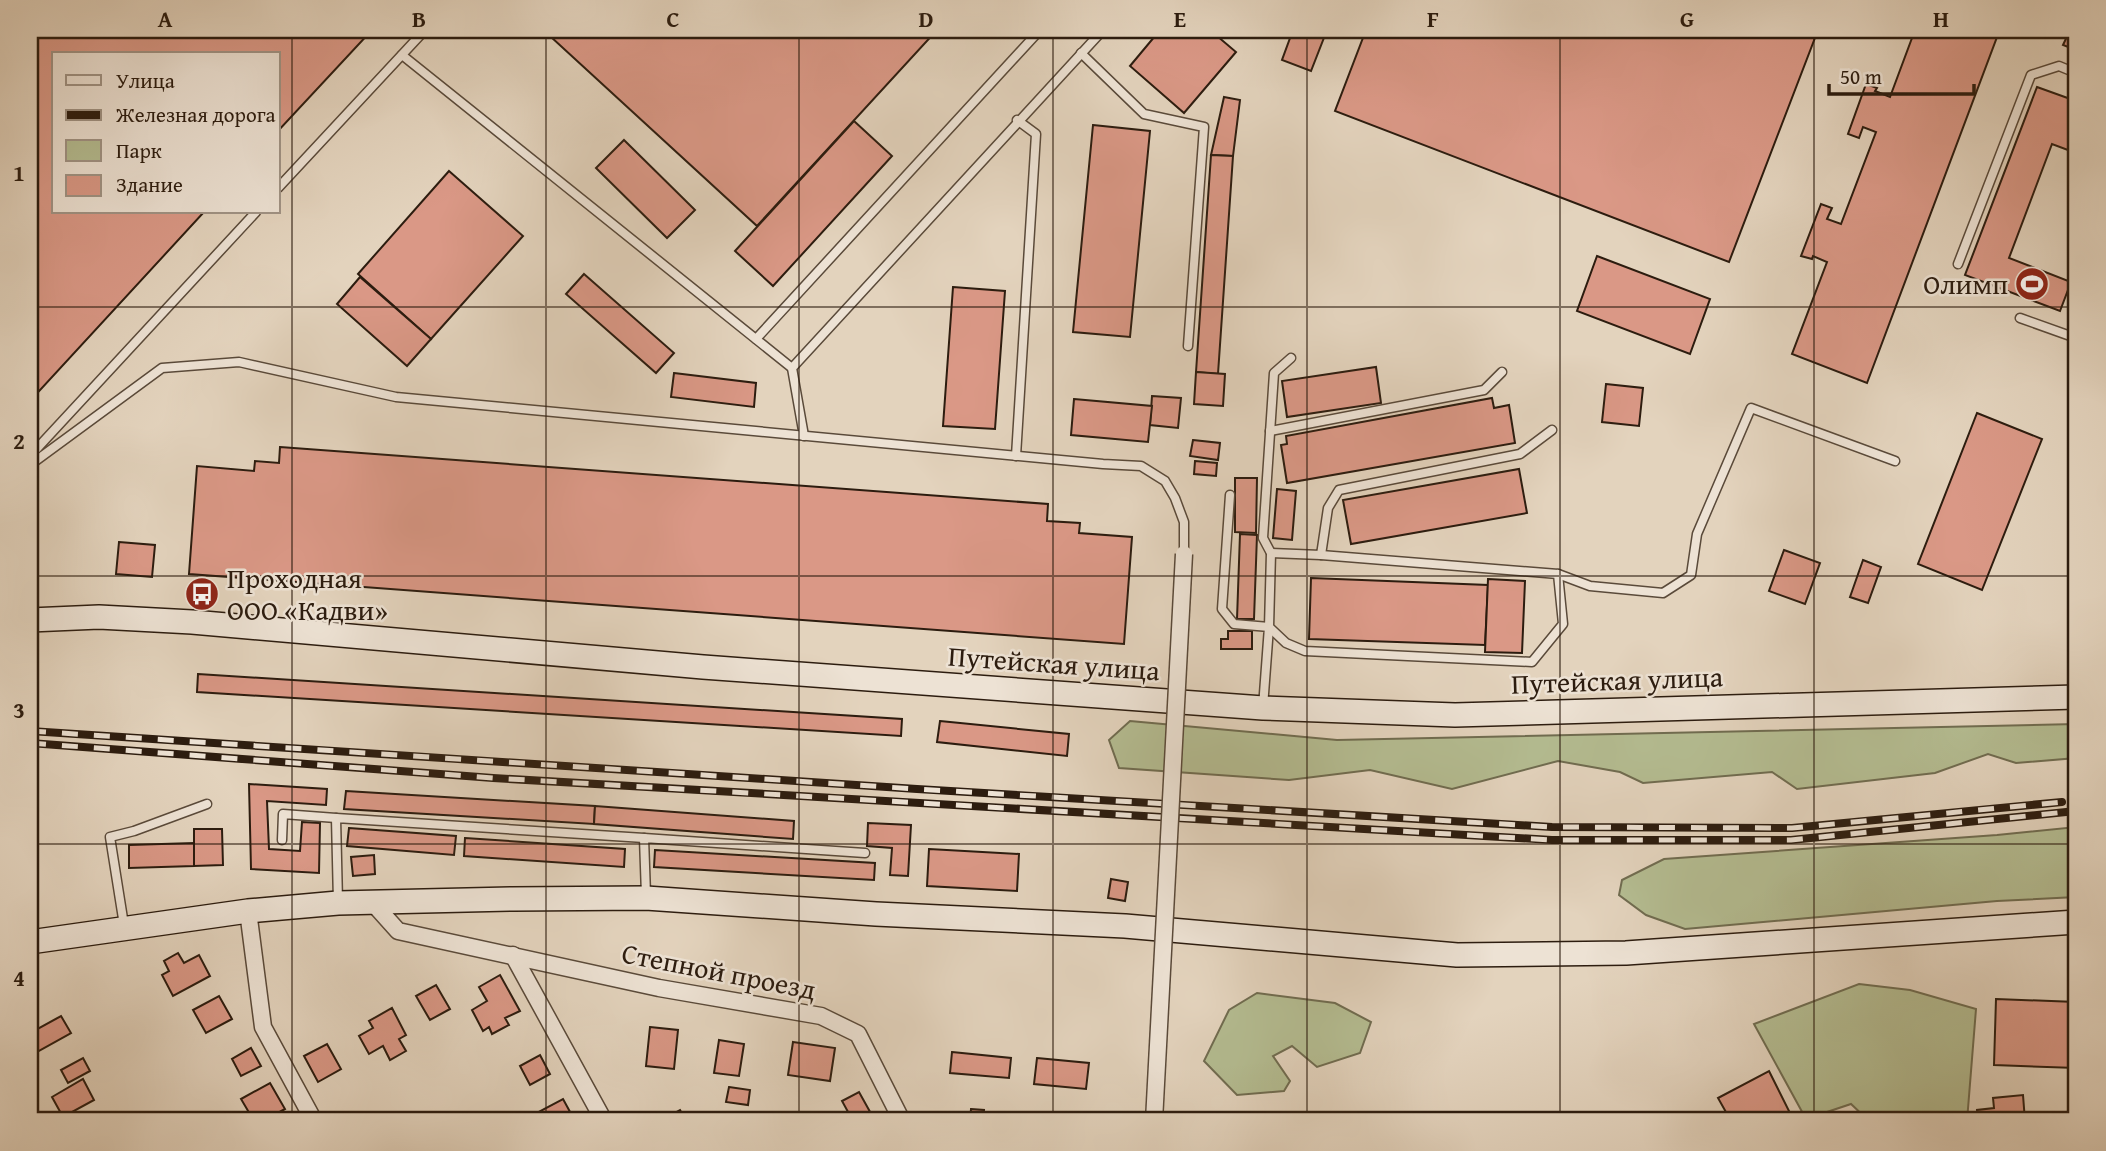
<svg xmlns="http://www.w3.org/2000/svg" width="2106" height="1151" viewBox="0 0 2106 1151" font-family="'Gentium Book Plus',serif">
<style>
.green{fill:#b4bc91;stroke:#706c50;stroke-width:2}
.building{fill:#da9886;stroke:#2c1c0f;stroke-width:2}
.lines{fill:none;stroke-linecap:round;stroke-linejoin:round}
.lane-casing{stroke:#5a4a3a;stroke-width:11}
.street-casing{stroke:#5a4a3a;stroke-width:19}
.secondary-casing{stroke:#2c1c0f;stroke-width:26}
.lane{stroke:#ede2d4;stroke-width:8}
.street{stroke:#ede2d4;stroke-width:16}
.secondary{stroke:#ede2d4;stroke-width:23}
.rail-casing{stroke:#2c1c0f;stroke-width:8}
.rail{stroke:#ede2d4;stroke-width:5;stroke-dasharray:16;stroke-linecap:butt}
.street-bridge-casing{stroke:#5a4a3a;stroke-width:19;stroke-linecap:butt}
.street-bridge{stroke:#ede2d4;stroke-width:16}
.grid{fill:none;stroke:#2c1c0f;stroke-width:2;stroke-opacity:0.55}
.labels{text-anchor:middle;stroke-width:5;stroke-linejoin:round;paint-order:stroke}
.poi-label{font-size:28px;fill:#2c1c0f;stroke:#ede2d4;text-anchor:end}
.street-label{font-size:28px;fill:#2c1c0f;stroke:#ede2d4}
.neatline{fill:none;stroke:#2c1c0f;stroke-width:2.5}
.grid-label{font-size:23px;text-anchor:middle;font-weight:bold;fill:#2c1c0f}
</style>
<rect width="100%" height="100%" fill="#e3d3bd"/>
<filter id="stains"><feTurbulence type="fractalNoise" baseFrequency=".00286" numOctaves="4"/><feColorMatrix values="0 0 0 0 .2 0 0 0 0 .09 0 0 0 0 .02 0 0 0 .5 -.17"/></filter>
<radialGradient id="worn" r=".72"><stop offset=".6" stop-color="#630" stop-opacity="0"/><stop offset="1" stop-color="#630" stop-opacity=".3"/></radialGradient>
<g class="green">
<path d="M1130,721L1337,740L2076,724V758L2016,763L1988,754L1935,773L1797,789L1772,772L1643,783L1620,772L1558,761L1452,789L1370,770L1289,780L1119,768L1109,740Z"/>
<path d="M2076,827V897L1997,901L1685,929L1646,915L1619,895L1622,880L1664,859L1997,835Z"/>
<path d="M1859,984L1910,990L1976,1009L1967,1121H1869L1851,1104L1806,1119L1754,1024Z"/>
<path d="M1257,993L1335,1003L1371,1022L1360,1053L1317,1067L1292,1046L1273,1056L1290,1081L1284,1091L1237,1095L1204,1061L1229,1010Z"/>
</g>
<g class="building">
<path d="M30,30H372L278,131V54H54V212H204L30,401Z"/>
<path d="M558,30H937L757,226L551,37Z"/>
<path d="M1160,30H1210L1236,52L1184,113L1130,66Z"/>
<path d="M1293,30H1327L1311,71L1282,60Z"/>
<path d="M1366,30H1818L1729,262L1335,111Z"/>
<path d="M1915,30H1977L1997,37L1867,383L1792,354L1827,262L1813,256L1812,259L1801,256L1821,204L1832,208L1827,219L1841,224L1876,132L1863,127L1859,138L1848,134L1866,84L1877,88L1875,91L1890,97Z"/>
<path d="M2070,30H2076V50L2063,45Z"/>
<path d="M2037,87L2076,101V153L2052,144L2009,258L2071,282L2060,311L1965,275Z"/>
<path d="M1224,97L1240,100L1233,156L1211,155Z"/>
<path d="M854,121L892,156L773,286L735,251Z"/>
<path d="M1093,125L1150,131L1130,337L1073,332Z"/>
<path d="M624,140L695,210L667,238L596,168Z"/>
<path d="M1211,155L1233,156L1218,374L1196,372Z"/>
<path d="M449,171L523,236L431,339L358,274Z"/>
<path d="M1597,256L1710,299L1690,354L1577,311Z"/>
<path d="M584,274L674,353L656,373L566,294Z"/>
<path d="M360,277L431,339L407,366L337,304Z"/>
<path d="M953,287L1005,291L995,429L943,426Z"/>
<path d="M1376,367L1381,403L1287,417L1282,381Z"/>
<path d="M1196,372L1225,374L1223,406L1194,404Z"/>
<path d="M674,373L756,383L754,407L671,397Z"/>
<path d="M1606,384L1643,388L1639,426L1602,422Z"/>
<path d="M1152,396L1181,398L1178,428L1150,425Z"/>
<path d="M1492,398L1494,408L1509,405L1515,443L1287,483L1281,445L1287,444L1286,436Z"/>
<path d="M1074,399L1152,406L1148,442L1071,435Z"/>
<path d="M1977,413L2042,439L1982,590L1918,564Z"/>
<path d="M1193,440L1220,443L1218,460L1190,456Z"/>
<path d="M280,447L1048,504L1047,521L1080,523L1079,533L1132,537L1124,644L189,574L197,466L254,471L255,461L279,463Z"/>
<path d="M1195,461L1217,463L1216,476L1194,474Z"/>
<path d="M1519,469L1527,513L1351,544L1343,500Z"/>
<path d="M1235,478H1257L1256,533L1235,532Z"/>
<path d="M1277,489L1296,491L1292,540L1273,538Z"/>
<path d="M1240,534L1257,535L1254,619H1237Z"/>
<path d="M119,542L155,545L152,577L116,574Z"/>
<path d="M1784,550L1820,563L1805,604L1769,591Z"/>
<path d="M1863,560L1881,567L1868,603L1850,597Z"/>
<path d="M1311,578L1488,585L1485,645L1309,639Z"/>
<path d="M1488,579L1525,581L1522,653L1485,652Z"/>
<path d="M1228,631H1252V649H1221V639H1228Z"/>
<path d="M198,674L902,719L901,736L197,692Z"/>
<path d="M940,721L1069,734L1067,756L937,742Z"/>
<path d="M249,784L327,789L326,805L267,801L269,849L300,851L302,822L320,823L319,873L251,869Z"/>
<path d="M346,791L595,806L594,824L344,809Z"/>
<path d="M595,806L794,821L793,839L594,824Z"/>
<path d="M868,823L911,825L908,876L890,875L892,848L867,846Z"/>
<path d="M349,828L456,836L454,855L347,846Z"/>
<path d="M194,829H222L223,865L194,866Z"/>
<path d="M465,838L625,849L624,867L464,856Z"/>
<path d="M194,843V866L129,868V845Z"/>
<path d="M929,849L1019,854L1017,891L927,886Z"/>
<path d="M655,850L875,863L874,880L654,867Z"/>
<path d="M374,855L375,874L353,876L351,857Z"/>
<path d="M1111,879L1128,882L1125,901L1108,898Z"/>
<path d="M178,953L184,963L199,955L210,976L173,996L162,975L169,971L164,961Z"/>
<path d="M500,975L520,1011L505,1018L509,1025L492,1034L489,1027L483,1031L472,1010L487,1001L479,987Z"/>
<path d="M436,985L450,1009L430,1020L416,996Z"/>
<path d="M219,996L232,1019L206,1033L193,1010Z"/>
<path d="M1996,999L2076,1002V1068L1994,1065Z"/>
<path d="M392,1008L406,1035L399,1039L406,1051L390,1060L383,1046L369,1054L359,1036L373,1028L369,1021Z"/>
<path d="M61,1016L71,1033L35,1053L30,1042V1033Z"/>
<path d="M650,1027L678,1030L674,1069L646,1066Z"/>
<path d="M719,1040L744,1044L739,1076L714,1073Z"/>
<path d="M793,1042L835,1048L830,1081L788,1075Z"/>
<path d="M327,1044L341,1069L318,1082L304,1056Z"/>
<path d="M251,1048L261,1066L241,1076L232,1059Z"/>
<path d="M952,1052L1011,1058L1009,1078L950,1073Z"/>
<path d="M540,1055L550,1074L530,1085L520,1066Z"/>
<path d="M83,1058L90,1071L68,1083L61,1070Z"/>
<path d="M1037,1058L1089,1063L1086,1089L1034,1084Z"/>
<path d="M1769,1071L1790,1113L1774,1121H1731L1718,1098Z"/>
<path d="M83,1079L94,1100L63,1117L52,1097Z"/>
<path d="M270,1083L285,1109L263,1121H254L241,1099Z"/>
<path d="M729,1087L750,1090L748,1105L726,1102Z"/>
<path d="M859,1092L874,1119L871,1121H853L842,1101Z"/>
<path d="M2023,1095L2025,1121H1978L1977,1110L1994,1108L1993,1098Z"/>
<path d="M563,1099L575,1121H529L527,1118Z"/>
<path d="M971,1109L984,1110L983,1121H970Z"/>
<path d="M680,1110L686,1121H660Z"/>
</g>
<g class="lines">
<g class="lane-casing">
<g id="lane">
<path d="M1081,53L1144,114L1204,127L1188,346"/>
<path d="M402,55L792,368"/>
<path d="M278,188L425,30"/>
<path d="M1958,264L2031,75L2059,66L2076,73"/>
<path d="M2020,318L2076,338"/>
<path d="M756,339L1040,30"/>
<path d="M1291,358L1274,373L1263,538L1271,553L1269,627L1286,643L1305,651L1532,662L1563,624L1558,574L1321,555"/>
<path d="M1270,431L1484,390L1502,372"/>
<path d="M804,436L792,368L1103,30"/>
<path d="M30,456L256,212"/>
<path d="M1016,456L1036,134L1017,120"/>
<path d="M30,465L162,368L239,362L396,397L1103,464L1141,466L1165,481L1175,498L1184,522V554"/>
<path d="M1230,495L1222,609L1234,624L1269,627L1263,707"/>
<path d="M1271,553L1321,555L1328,508L1339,490L1520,454L1552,430"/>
<path d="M1558,574L1590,586L1663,593L1691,575L1697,534L1751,408L1895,461"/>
<path d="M282,840L283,814L336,818"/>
<path d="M646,895L644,838L865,853"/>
<path d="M338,902L336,818L644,838"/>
<path d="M124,925L110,837L134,831L207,804"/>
</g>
</g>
<g class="street-casing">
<g id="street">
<path d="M372,902L398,931L659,988L821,1016L858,1034L902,1121"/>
<path d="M248,911L263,1027L314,1121"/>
<path d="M513,955L604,1121"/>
</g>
</g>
<g class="secondary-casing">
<g id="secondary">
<path d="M30,620L99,617L192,622L703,667L1263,708L1455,715L2076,697"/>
<path d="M30,942L248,911L338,903L513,899L646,898L876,914L1125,926L1457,955L1626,953L2076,922"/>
</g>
</g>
<use href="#lane" class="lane"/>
<use href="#street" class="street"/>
<use href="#secondary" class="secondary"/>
<g class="rail-casing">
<g id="rail">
<path d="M30,731L917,789L1552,827L1792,828L2062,802"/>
<path d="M30,743L493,778L1552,840H1791L2076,811"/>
</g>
</g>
<use href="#rail" class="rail"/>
<g class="street-bridge-casing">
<path id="street-bridge" d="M1154,1121L1184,554"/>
</g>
<use href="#street-bridge" class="street-bridge"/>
</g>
<path class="grid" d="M292,30V1121M546,30V1121M799,30V1121M1053,30V1121M1307,30V1121M1560,30V1121M1814,30V1121M30,307H2076M30,576H2076M30,844H2076"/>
<defs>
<g id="stadium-disc" transform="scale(1.75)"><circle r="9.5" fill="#8f2418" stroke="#ede2d4"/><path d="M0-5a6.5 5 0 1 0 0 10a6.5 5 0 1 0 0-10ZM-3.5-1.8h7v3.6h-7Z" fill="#fff"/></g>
<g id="bus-disc" transform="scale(1.75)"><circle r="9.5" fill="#8f2418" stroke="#ede2d4"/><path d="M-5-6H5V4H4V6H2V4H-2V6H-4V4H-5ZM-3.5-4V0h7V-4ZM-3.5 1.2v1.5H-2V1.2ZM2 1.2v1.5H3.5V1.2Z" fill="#fff"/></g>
</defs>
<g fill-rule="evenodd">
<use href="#stadium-disc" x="2032" y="284"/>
<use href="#bus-disc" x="202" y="594"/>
</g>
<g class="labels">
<g class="poi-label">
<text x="2008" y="294">Олимп</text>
<text x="227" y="588" text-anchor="start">Проходная<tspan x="227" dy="32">ООО «Кадви»</tspan></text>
</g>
<g class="street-label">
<text transform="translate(1054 663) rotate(4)" y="10">Путейская улица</text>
<text transform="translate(1617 680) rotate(-2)" y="10">Путейская улица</text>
<text transform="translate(719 971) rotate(11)" y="10">Степной проезд</text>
</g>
</g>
<rect width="2106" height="1151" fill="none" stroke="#e3d3bd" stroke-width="77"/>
<rect x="52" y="52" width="228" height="161" fill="#ede2d4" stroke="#a09385" stroke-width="2"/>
<rect x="66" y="75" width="35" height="10" fill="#ede2d4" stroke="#a09385" stroke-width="2"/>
<text x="116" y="88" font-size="21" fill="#2c1c0f">Улица</text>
<rect x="66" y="110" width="35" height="10" fill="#2c1c0f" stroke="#a09385" stroke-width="2"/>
<text x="116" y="122" font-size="21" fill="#2c1c0f">Железная дорога</text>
<rect x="66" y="140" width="35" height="21" fill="#b4bc91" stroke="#a09385" stroke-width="2"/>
<text x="116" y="158" font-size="21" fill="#2c1c0f">Парк</text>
<rect x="66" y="175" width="35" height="21" fill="#da9886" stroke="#a09385" stroke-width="2"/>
<text x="116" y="192" font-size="21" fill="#2c1c0f">Здание</text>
<path d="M1829 84v10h145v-10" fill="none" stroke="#2c1c0f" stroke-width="3.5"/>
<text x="1840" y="84" font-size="21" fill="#2c1c0f" stroke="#ede2d4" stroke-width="5" paint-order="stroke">50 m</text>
<rect x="38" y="38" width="2030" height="1074" class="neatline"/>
<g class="grid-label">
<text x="165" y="27">A</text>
<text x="419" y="27">B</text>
<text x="673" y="27">C</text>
<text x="926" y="27">D</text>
<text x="1180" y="27">E</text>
<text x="1433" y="27">F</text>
<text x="1687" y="27">G</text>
<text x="1941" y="27">H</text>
<text x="19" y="181">1</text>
<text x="19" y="449">2</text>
<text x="19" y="718">3</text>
<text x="19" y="986">4</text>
</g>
<rect width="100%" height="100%" filter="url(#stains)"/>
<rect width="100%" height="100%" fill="url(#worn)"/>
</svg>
